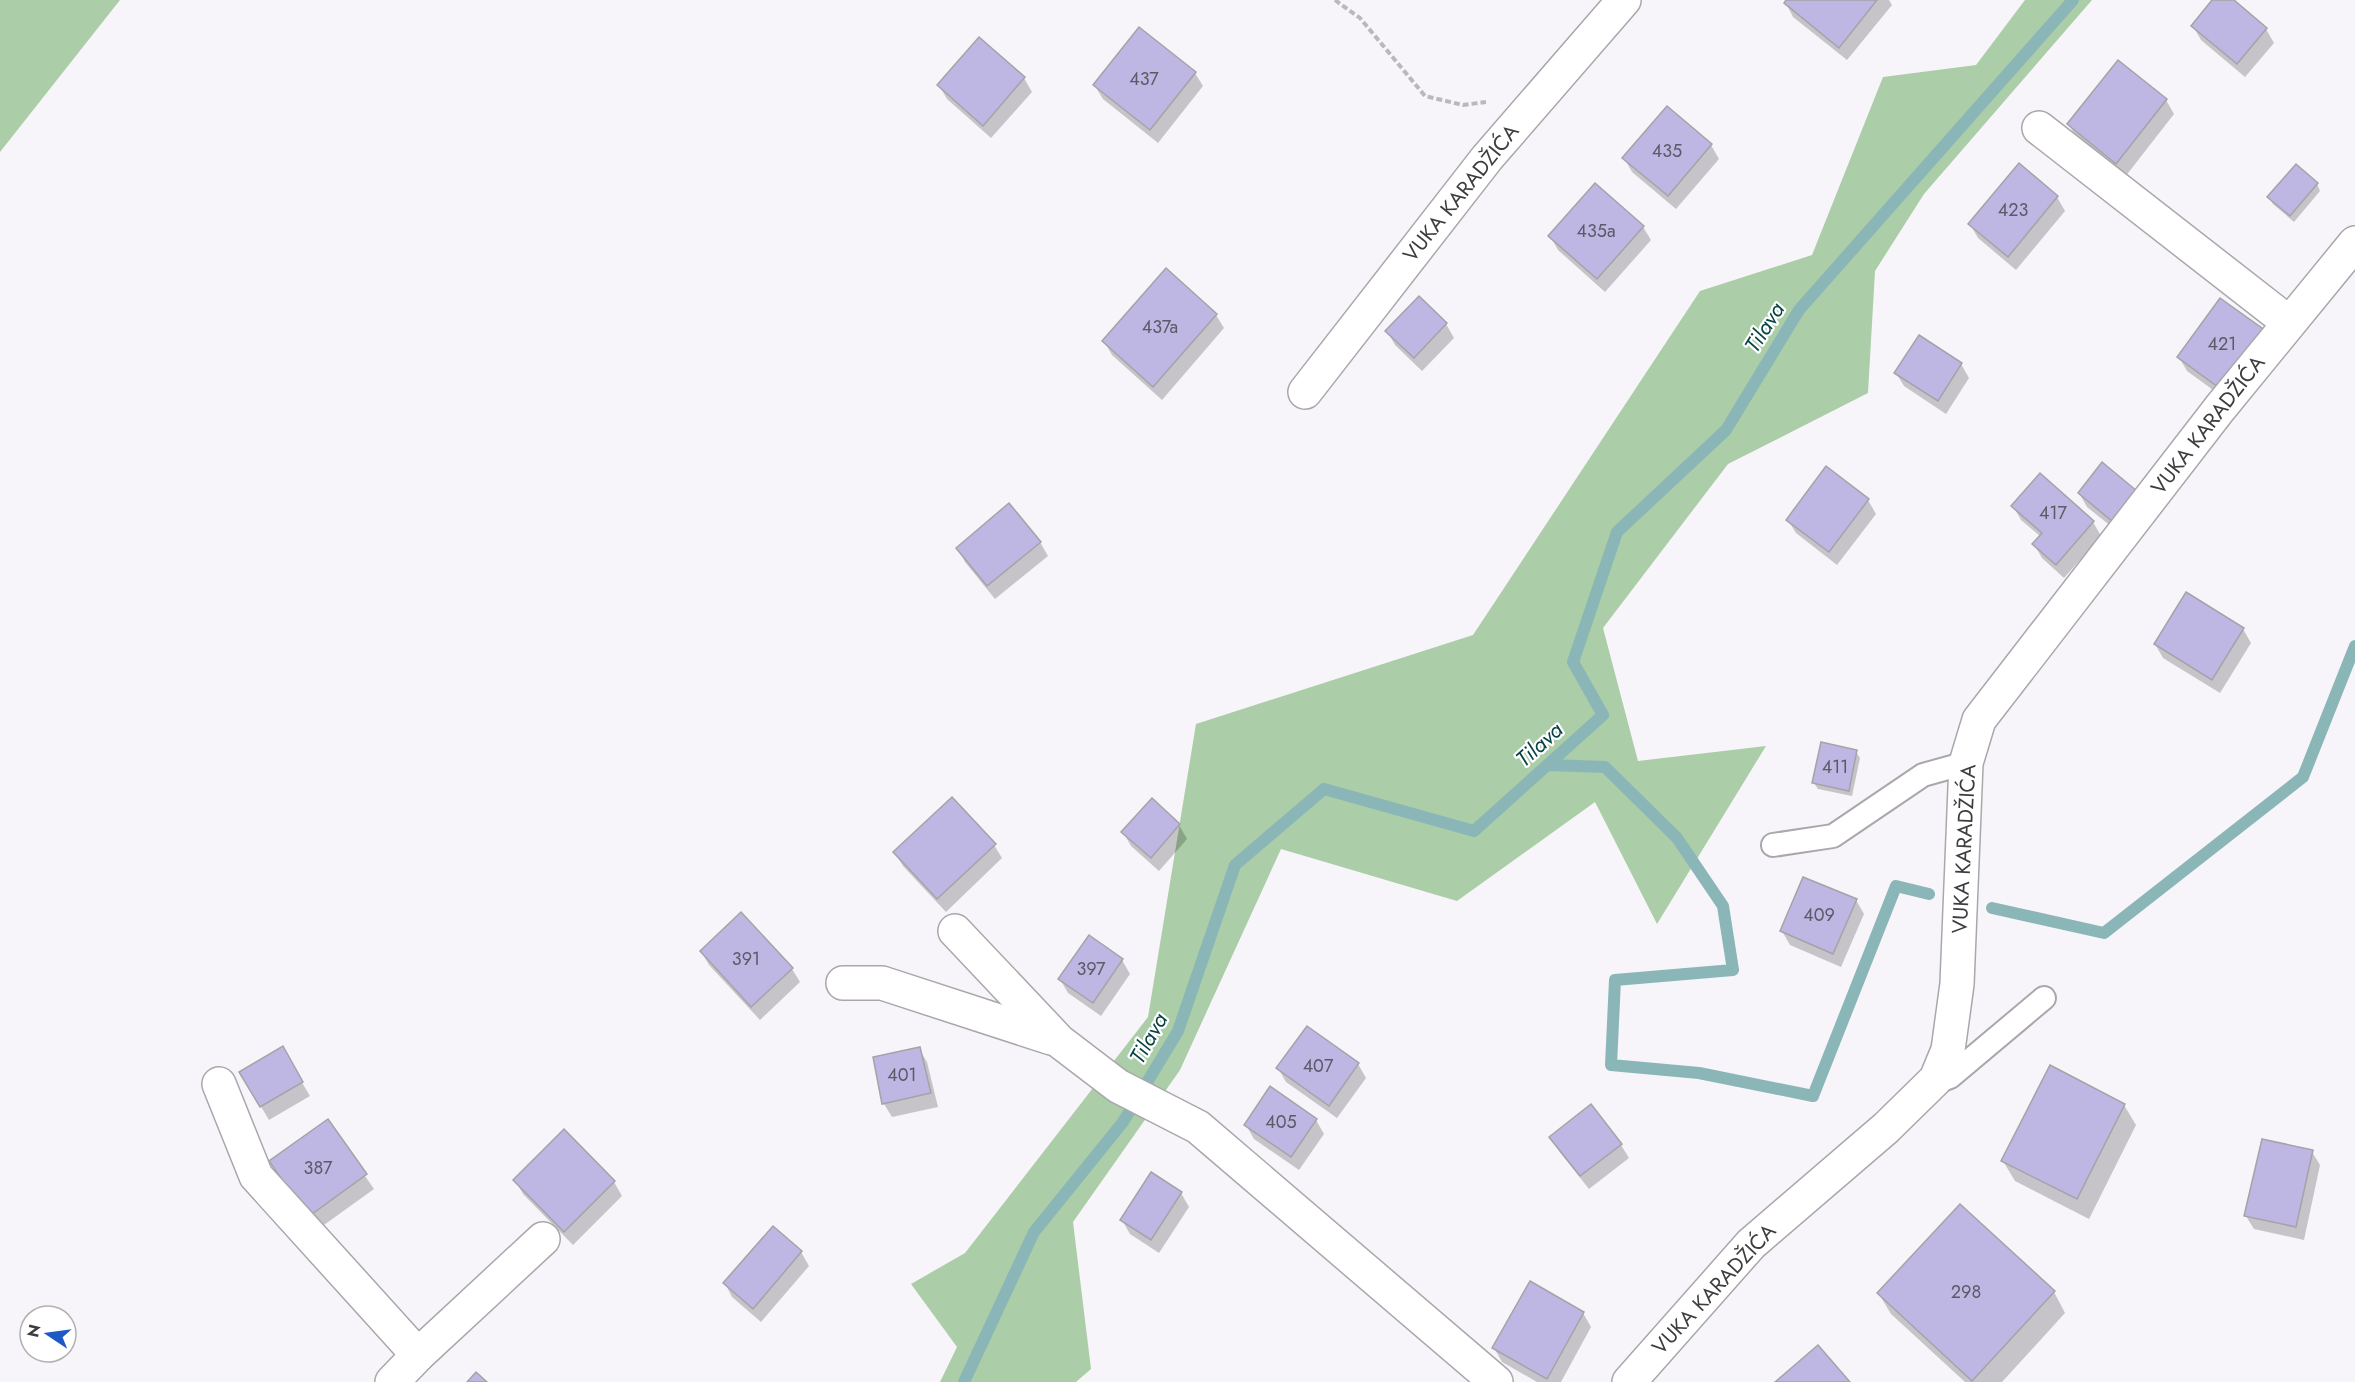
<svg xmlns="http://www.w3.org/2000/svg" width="2355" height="1382" viewBox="0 0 2355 1382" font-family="Jost,sans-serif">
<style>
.forest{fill:#abcda7}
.shadow{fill:#0003}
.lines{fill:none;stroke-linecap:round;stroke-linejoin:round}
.stream{stroke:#8bb6b7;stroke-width:12}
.building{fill:#beb6e3;stroke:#a4a3a8;stroke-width:1.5}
.lane-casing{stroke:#aaa7ac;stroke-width:26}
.street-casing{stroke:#aaa7ac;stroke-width:36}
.path{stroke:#bab8bc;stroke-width:4;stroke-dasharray:6 3;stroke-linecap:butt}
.lane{stroke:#fff;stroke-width:22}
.street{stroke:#fff;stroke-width:33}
.labels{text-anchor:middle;stroke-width:4.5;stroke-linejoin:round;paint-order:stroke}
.number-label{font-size:18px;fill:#5d5a67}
.street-label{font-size:21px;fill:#3d3c3e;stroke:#fff}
.water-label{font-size:22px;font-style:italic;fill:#074344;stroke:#fff}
</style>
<rect width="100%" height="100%" fill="#f8f5fa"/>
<g class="forest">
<path d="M0,0H120L0,152Z"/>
<path d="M2025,0H2092L1924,194L1875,271L1868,393L1728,464L1603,628L1638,761L1766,746L1657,924L1595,802L1457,901L1281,849L1180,1070L1073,1222L1091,1369L1076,1382H940L957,1347L911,1284L965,1253L1148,1017L1196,724L1473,635L1700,291L1812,255L1883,77L1976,65Z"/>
</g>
<g class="shadow">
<path d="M1788,0H1889L1892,5L1847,60L1793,17L1786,3Z"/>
<path d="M2214,0H2231L2266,29L2274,43L2245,77L2201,40L2193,26Z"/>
<path d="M979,39L1024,78L1032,92L991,138L947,99L939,85Z"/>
<path d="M1195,73L1203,86L1158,143L1103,99L1095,86Z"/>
<path d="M2166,100L2174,114L2125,177L2077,138L2069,125Z"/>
<path d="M1711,145L1719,159L1676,209L1632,172L1624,158Z"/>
<path d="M2317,184L2320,191L2294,222L2273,204L2269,197Z"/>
<path d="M2057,197L2065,211L2016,270L1978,238L1970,224Z"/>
<path d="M1643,227L1651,240L1605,292L1558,250L1550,236Z"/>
<path d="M1216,315L1224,328L1162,400L1112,355L1104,341Z"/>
<path d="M1446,324L1454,338L1422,371L1395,345L1387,331Z"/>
<path d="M1920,337L1961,364L1969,378L1946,414L1904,386L1896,373Z"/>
<path d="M2273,346L2231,403L2187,371L2179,357Z"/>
<path d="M2102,464L2127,539L2087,507L2079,493Z"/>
<path d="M1868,500L1876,514L1837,565L1796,533L1788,520Z"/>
<path d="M2013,506L2093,522L2101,536L2064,578L2042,558L2034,544L2041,537L2021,520Z"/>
<path d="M1040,542L1048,556L995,599L965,562L958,548Z"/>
<path d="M2243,629L2251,643L2220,693L2163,658L2155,644Z"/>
<path d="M1856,752L1860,758L1852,796L1818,789L1814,783Z"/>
<path d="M1152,800L1179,825L1187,839L1159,871L1131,846L1123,832Z"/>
<path d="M994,845L1002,858L946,912L903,866L895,853Z"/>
<path d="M1856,900L1864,914L1841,967L1790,945L1782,931Z"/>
<path d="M1089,937L1122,960L1130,974L1101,1016L1068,993L1060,979Z"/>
<path d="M701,951L792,969L800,982L760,1020L709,965Z"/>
<path d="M1307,1028L1358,1064L1366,1078L1337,1118L1286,1082L1278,1068Z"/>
<path d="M282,1049L310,1096L269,1120L241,1073Z"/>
<path d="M919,1049L927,1062L938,1107L892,1117L884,1104Z"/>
<path d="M2124,1105L2136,1125L2089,1219L2015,1181L2003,1161Z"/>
<path d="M1316,1120L1324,1134L1299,1170L1254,1139L1246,1125Z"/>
<path d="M327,1121L374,1189L317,1230L271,1162Z"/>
<path d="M564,1131L614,1182L622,1196L573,1245L523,1194L515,1180Z"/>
<path d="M1551,1137L1621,1145L1629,1158L1589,1189L1559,1151Z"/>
<path d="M2312,1152L2320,1165L2304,1240L2254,1229L2246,1216Z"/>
<path d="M1181,1193L1189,1207L1159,1253L1130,1234L1122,1220Z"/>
<path d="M801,1252L809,1266L761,1322L732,1297L725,1283Z"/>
<path d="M1530,1283L1583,1313L1591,1327L1561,1382H1537L1502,1362L1494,1348Z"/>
<path d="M2054,1292L2065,1313L2002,1382H1965L1891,1314L1879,1294Z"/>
</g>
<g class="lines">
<g class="stream">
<path d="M1548,765L1605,767L1677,838L1723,906L1733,970L1615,980L1611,1065L1699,1073L1813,1096L1896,886L1929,894"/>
<path d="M1992,908L2104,933L2303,777L2355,646"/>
<path d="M964,1382L1034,1232L1123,1122L1178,1031L1235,865L1324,789L1474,831L1603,715L1573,662L1617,532L1726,430L1799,310L2073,0"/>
</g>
</g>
<g class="building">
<path d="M1786,0H1877L1839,48L1784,3Z"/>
<path d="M2212,0H2234L2267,28L2237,64L2191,26Z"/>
<path d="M1139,27L1196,72L1150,130L1093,85Z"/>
<path d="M979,37L1025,77L983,126L937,85Z"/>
<path d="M2118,60L2167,99L2116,164L2067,124Z"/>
<path d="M1667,106L1712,144L1668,196L1622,158Z"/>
<path d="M2019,163L2058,196L2008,257L1968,224Z"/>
<path d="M2296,164L2318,183L2290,216L2267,197Z"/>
<path d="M1595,183L1644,226L1597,279L1548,236Z"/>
<path d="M1166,268L1217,314L1153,387L1102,341Z"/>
<path d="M1419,296L1447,323L1414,358L1385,331Z"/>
<path d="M2220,298L2266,331L2222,390L2177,357Z"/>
<path d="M1919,335L1962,363L1938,401L1894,373Z"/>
<path d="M2102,462L2143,496L2119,527L2078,493Z"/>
<path d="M1826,466L1869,499L1829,552L1786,520Z"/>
<path d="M2040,473L2094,521L2056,565L2032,544L2042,533L2011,506Z"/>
<path d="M1009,503L1041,542L987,586L956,548Z"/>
<path d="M2186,592L2244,628L2212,680L2154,644Z"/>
<path d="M1821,742L1857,750L1849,791L1812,783Z"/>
<path d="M952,797L996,844L937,899L893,852Z"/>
<path d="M1152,798L1180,824L1151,858L1121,832Z"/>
<path d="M1803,877L1857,899L1833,954L1780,931Z"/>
<path d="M741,912L793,968L751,1007L700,951Z"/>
<path d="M1089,935L1123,959L1093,1003L1058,979Z"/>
<path d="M1307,1026L1359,1063L1329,1106L1276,1068Z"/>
<path d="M283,1046L303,1082L260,1107L239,1072Z"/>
<path d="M920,1047L931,1093L882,1104L873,1057Z"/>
<path d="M2050,1065L2125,1104L2077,1199L2001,1161Z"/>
<path d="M1270,1086L1317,1119L1291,1157L1244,1125Z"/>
<path d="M1591,1104L1622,1144L1580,1176L1549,1137Z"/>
<path d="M328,1119L367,1174L308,1217L269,1161Z"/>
<path d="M564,1129L615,1181L564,1232L513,1180Z"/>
<path d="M2262,1139L2313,1150L2296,1227L2244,1216Z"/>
<path d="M1151,1172L1182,1192L1151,1240L1120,1220Z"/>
<path d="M1960,1204L2055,1291L1972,1381L1877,1293Z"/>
<path d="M773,1226L802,1251L753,1309L723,1283Z"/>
<path d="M1530,1281L1584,1312L1547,1379L1492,1348Z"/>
<path d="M1818,1345L1850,1382H1775Z"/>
<path d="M476,1372L487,1382H467Z"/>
</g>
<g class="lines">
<g class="lane-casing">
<g id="lane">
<path d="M1773,845L1833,836L1923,775L1966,763"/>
<path d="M1936,1079L1942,1080L1950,1077L2044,998"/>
</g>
</g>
<g class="street-casing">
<g id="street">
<path d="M2039,128L2288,322"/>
<path d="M1305,392L1487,158L1624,0"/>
<path d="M955,931L1059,1041L1118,1086L1198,1127L1496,1382"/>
<path d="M843,983H882L1051,1038"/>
<path d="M219,1084L256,1176L418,1355"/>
<path d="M392,1382L418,1355L543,1239"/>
<path d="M1629,1382L1751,1244L1886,1128L1936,1079L1948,1050L1957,984L1966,763L1979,720L2220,408L2355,243"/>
</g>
</g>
<path class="path" d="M1335,0L1360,18L1425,96L1463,105L1486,102"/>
<use href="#lane" class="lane"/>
<use href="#street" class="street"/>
</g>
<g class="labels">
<g class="number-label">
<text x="1144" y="85">437</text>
<text x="1667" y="157">435</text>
<text x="2013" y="216">423</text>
<text x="1596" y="237">435a</text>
<text x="1160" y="333">437a</text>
<text x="2222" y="350">421</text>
<text x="2053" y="519">417</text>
<text x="1835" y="773">411</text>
<text x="1819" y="921">409</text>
<text x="746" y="965">391</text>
<text x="1091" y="975">397</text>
<text x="1318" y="1072">407</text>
<text x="902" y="1081">401</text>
<text x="1281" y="1128">405</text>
<text x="318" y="1174">387</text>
<text x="1966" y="1298">298</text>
</g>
<g class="street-label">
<text transform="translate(1461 193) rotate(-51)" y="7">VUKA KARADŽIĆA</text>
<text transform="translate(2208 425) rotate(-52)" y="7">VUKA KARADŽIĆA</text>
<text transform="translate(1964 849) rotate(-87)" y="7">VUKA KARADŽIĆA</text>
<text transform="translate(1714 1289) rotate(-47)" y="7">VUKA KARADŽIĆA</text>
</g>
<g class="water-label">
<text transform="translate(1764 327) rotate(-58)" y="8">Tilava</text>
<text transform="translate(1539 744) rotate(-42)" y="8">Tilava</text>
<text transform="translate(1148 1038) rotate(-61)" y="8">Tilava</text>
</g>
</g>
<g transform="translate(48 1334) rotate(283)"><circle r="28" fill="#ffffff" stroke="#b1b1b2" stroke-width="1.5"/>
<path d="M0-4.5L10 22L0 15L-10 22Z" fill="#1d59c5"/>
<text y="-9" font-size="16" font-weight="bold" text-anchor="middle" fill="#3d3c3e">N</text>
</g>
</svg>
